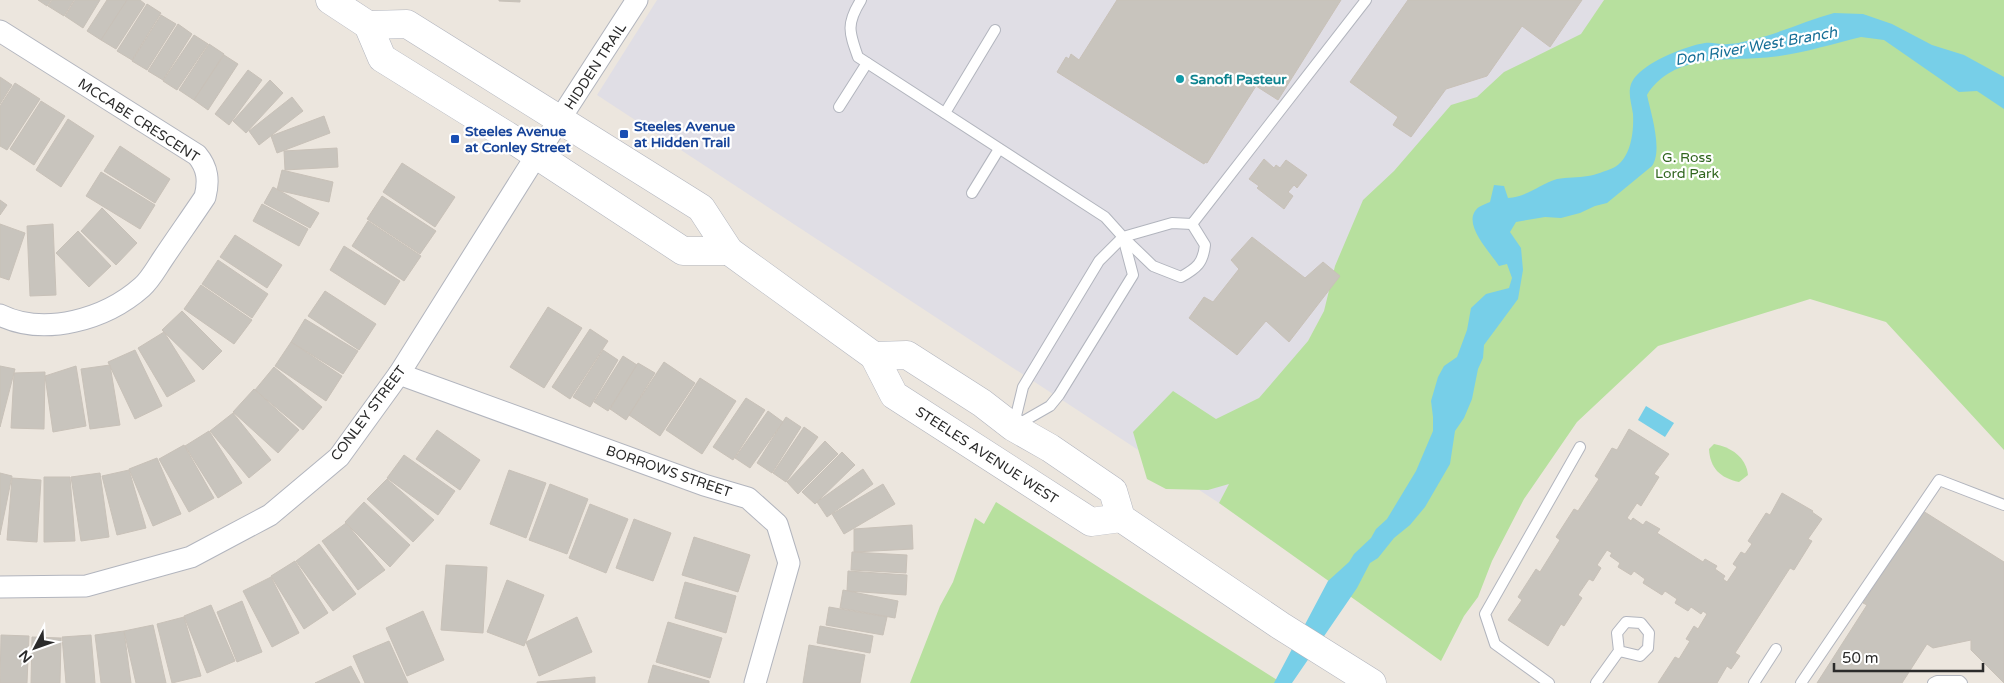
<svg xmlns="http://www.w3.org/2000/svg" width="2004" height="683" viewBox="0 0 2004 683" font-family="'Varela Round',sans-serif">
<style>
.industrial{fill:#e0dee5}
.green{fill:#b7e09e}
.water{fill:#77cfe8}
.building{fill:#c8c4bd;stroke:#c8c1b8}
.lines{fill:none;stroke-linecap:round;stroke-linejoin:round}
.lane-casing{stroke:#b2b5be;stroke-width:12}
.street-casing{stroke:#b2b5be;stroke-width:23}
.secondary-casing{stroke:#b2b5be;stroke-width:29}
.lane{stroke:#fff;stroke-width:10}
.street{stroke:#fff;stroke-width:21}
.secondary{stroke:#fff;stroke-width:28}
.culture-dot{fill:#0f9aa8;stroke:#fff;stroke-width:2}
.transit-dot{fill:#1a4fb4;stroke:#fff;stroke-width:2}
.labels{text-anchor:middle;stroke-width:4.5;stroke-linejoin:round;paint-order:stroke}
.street-label{font-size:14px;fill:#2b2b2b;stroke:#fff}
.culture-label{font-size:14px;font-weight:bold;fill:#0d838f;stroke:#fff;text-anchor:start}
.transit-label{font-size:14px;font-weight:bold;fill:#164399;stroke:#fff;text-anchor:start}
.park-label{font-size:14px;fill:#30651e;stroke:#fff}
.water-label{font-size:15px;font-style:italic;fill:#156e96;stroke:#fff}
</style>
<rect width="100%" height="100%" fill="#ece6de"/>
<path class="industrial" d="M657,0H1604L1573,47L1358,250L1219,503L597,95Z"/>
<g class="green">
<path d="M1604,0H2004V450L1886,322L1810,299L1658,346L1577,422L1524,499L1492,561L1478,597L1464,616L1441,661L1219,503L1229,484L1208,490L1166,489L1147,479L1133,432L1173,391L1216,419L1259,398L1308,341L1324,311L1335,266L1363,200L1394,171L1451,105L1477,97L1504,72L1581,34Z"/>
<path d="M1714,444C1731,447 1746,457 1748,475L1739,482C1720,478 1710,468 1709,449Z"/>
<path d="M996,502L1282,683H910L940,606L953,582L975,518L984,524Z"/>
</g>
<g class="water">
<path d="M1834,13L1863,14L1892,24L1932,45L1964,55L2004,77V109L1977,91L1959,92L1884,40L1861,37C1832,44 1801,54 1771,57C1727,62 1674,52 1647,95C1651,114 1663,150 1652,166L1607,203L1595,206L1580,213L1561,218L1545,217L1516,222L1510,232L1521,248L1523,270L1518,299L1484,345L1483,358L1478,369L1472,399L1464,418L1455,431L1450,464L1425,507L1410,525L1394,538L1378,558L1370,563L1357,588L1292,683H1274L1328,581L1349,562L1354,554L1371,538L1376,529L1387,519L1416,471L1433,431V417L1431,401L1438,377L1444,366L1457,357L1467,330L1471,308L1486,294L1509,288L1512,278L1507,264L1499,266C1491,253 1459,222 1479,207C1482,205 1486,204 1490,202L1494,185L1504,186L1508,198C1527,197 1540,184 1557,179C1567,177 1578,178 1588,176C1596,175 1605,171 1613,168C1631,159 1634,132 1633,114C1631,100 1625,87 1637,75C1651,60 1686,46 1705,43C1713,42 1721,45 1728,44C1737,44 1746,41 1754,39C1781,33 1807,20 1834,13Z"/>
<path d="M1646,406L1674,423L1665,437L1638,420Z"/>
</g>
<g class="building">
<path d="M38,0H51L47,6Z"/>
<path d="M52,0H74L64,16L48,6Z"/>
<path d="M75,0H100L83,28L65,16Z"/>
<path d="M107,0H127L101,40L87,31Z"/>
<path d="M127,0H140L145,4L116,49L101,40Z"/>
<path d="M499,0H520V2L499,1Z"/>
<path d="M1117,0H1341L1278,100L1256,86L1207,163L1205,162L1204,164L1057,72L1066,57L1069,59L1071,54L1079,60Z"/>
<path d="M1408,0H1582L1550,47L1522,26L1487,76L1446,89L1411,137L1393,125L1398,117L1350,82Z"/>
<path d="M147,4L161,13L132,60L117,51Z"/>
<path d="M161,15L176,24L147,70L132,61Z"/>
<path d="M178,24L192,34L163,80L148,71Z"/>
<path d="M194,35L208,44L177,90L163,81Z"/>
<path d="M209,44L224,54L194,100L179,90Z"/>
<path d="M224,55L238,64L208,110L194,100Z"/>
<path d="M248,70L262,80L229,125L215,114Z"/>
<path d="M0,77L12,85L0,104Z"/>
<path d="M270,80L283,93L246,133L233,121Z"/>
<path d="M15,83L40,99L7,150L0,146V106Z"/>
<path d="M292,97L303,111L259,145L249,131Z"/>
<path d="M41,101L65,116L34,165L10,149Z"/>
<path d="M324,116L330,133L277,153L271,136Z"/>
<path d="M68,119L94,136L61,187L36,170Z"/>
<path d="M120,146L170,179L155,203L104,171Z"/>
<path d="M337,148L338,167L285,170L284,151Z"/>
<path d="M1264,159L1274,168L1276,165L1280,168L1286,160L1307,175L1297,188L1294,185L1288,192L1293,196L1284,209L1257,188L1259,186L1249,179Z"/>
<path d="M402,163L455,197L435,227L383,192Z"/>
<path d="M282,170L333,182L329,202L277,190Z"/>
<path d="M101,172L155,205L140,229L86,196Z"/>
<path d="M273,187L319,213L310,228L264,203Z"/>
<path d="M382,196L436,231L420,254L367,219Z"/>
<path d="M0,200L7,205L0,215Z"/>
<path d="M262,204L308,229L299,246L253,221Z"/>
<path d="M102,208L137,243L116,265L81,231Z"/>
<path d="M368,221L421,256L404,281L352,246Z"/>
<path d="M0,224L25,233L9,280L0,277Z"/>
<path d="M53,224L56,295L30,296L27,226Z"/>
<path d="M78,231L111,266L89,287L56,253Z"/>
<path d="M235,235L282,265L267,288L220,257Z"/>
<path d="M1252,237L1305,278L1323,262L1340,276L1289,342L1266,321L1237,355L1189,318L1204,297L1213,302L1239,269L1231,260Z"/>
<path d="M344,246L400,281L385,305L330,270Z"/>
<path d="M218,260L268,294L252,318L202,284Z"/>
<path d="M201,285L252,320L234,344L184,309Z"/>
<path d="M325,291L376,324L359,350L308,316Z"/>
<path d="M548,307L582,328L544,388L510,367Z"/>
<path d="M182,311L222,351L203,370L162,330Z"/>
<path d="M305,319L358,351L343,374L291,342Z"/>
<path d="M590,329L608,341L570,399L552,387Z"/>
<path d="M164,332L195,381L167,397L138,348Z"/>
<path d="M291,342L342,376L326,401L275,366Z"/>
<path d="M135,350L162,406L135,419L108,362Z"/>
<path d="M603,350L618,360L590,407L573,397Z"/>
<path d="M623,356L637,365L608,411L594,402Z"/>
<path d="M664,362L695,383L660,436L629,415Z"/>
<path d="M638,363L655,373L626,420L610,409Z"/>
<path d="M110,365L120,425L90,429L81,369Z"/>
<path d="M0,366L15,369L0,427Z"/>
<path d="M76,366L86,426L53,432L45,376Z"/>
<path d="M274,367L322,407L303,430L255,390Z"/>
<path d="M45,372L44,429L11,428L14,373Z"/>
<path d="M700,378L736,401L702,454L666,430Z"/>
<path d="M254,389L299,430L278,453L233,412Z"/>
<path d="M746,398L765,410L733,460L713,447Z"/>
<path d="M768,411L783,422L750,468L735,458Z"/>
<path d="M233,413L271,460L249,478L210,431Z"/>
<path d="M786,417L801,427L772,473L757,463Z"/>
<path d="M804,427L818,437L786,482L773,473Z"/>
<path d="M1629,429L1669,454L1654,474L1659,477L1641,506L1637,503L1627,518L1631,521L1633,518L1643,525L1646,521L1660,529L1657,533L1665,538L1703,562L1705,559L1717,566L1715,569L1725,576L1723,579L1727,582L1737,567L1733,564L1741,552L1745,554L1752,544L1748,541L1766,513L1770,515L1782,493L1813,511L1812,512L1822,519L1808,539L1812,541L1794,570L1790,568L1735,653L1740,656L1731,669L1727,666L1717,683H1658L1675,657L1679,659L1690,641L1686,639L1694,626L1698,629L1707,614L1703,611L1701,614L1691,607L1688,611L1675,603L1677,599L1665,591L1662,595L1643,583L1645,579L1634,571L1631,575L1618,567L1620,563L1610,556L1612,553L1607,550L1597,565L1601,568L1593,581L1589,579L1578,595L1582,598L1564,626L1561,624L1548,646L1508,620L1522,600L1518,597L1536,569L1540,572L1560,540L1556,537L1574,509L1578,511L1599,479L1595,476L1612,448L1617,450Z"/>
<path d="M437,430L480,460L460,490L416,459Z"/>
<path d="M209,431L242,483L218,498L185,446Z"/>
<path d="M825,441L838,454L798,494L787,482Z"/>
<path d="M184,445L214,498L189,512L159,459Z"/>
<path d="M842,452L855,465L815,504L802,492Z"/>
<path d="M404,455L455,491L438,515L387,478Z"/>
<path d="M157,458L181,514L153,526L129,469Z"/>
<path d="M863,469L873,484L827,517L817,502Z"/>
<path d="M129,470L146,528L117,535L102,476Z"/>
<path d="M509,470L546,483L526,538L490,524Z"/>
<path d="M0,473L12,476L0,535Z"/>
<path d="M100,473L109,537L81,541L71,477Z"/>
<path d="M44,477H70L75,541L44,542Z"/>
<path d="M12,478L41,480L37,542L7,540Z"/>
<path d="M387,479L434,520L413,542L367,499Z"/>
<path d="M550,484L588,499L567,554L529,540Z"/>
<path d="M883,484L895,504L844,534L832,514Z"/>
<path d="M364,502L410,545L390,567L345,522Z"/>
<path d="M590,504L628,519L606,573L569,558Z"/>
<path d="M1923,511L2004,562V683L1971,650V640L1933,648L1927,644L1902,683H1817L1867,605L1863,603Z"/>
<path d="M634,519L671,533L653,581L616,568Z"/>
<path d="M346,523L385,570L358,590L322,541Z"/>
<path d="M912,525L913,549L854,552V529Z"/>
<path d="M694,537L750,555L738,592L682,575Z"/>
<path d="M319,544L356,594L333,611L296,561Z"/>
<path d="M852,552L907,555L906,573L851,570Z"/>
<path d="M295,561L328,613L304,629L271,576Z"/>
<path d="M446,565L487,567L483,633L441,630Z"/>
<path d="M848,571L907,575L906,595L847,591Z"/>
<path d="M271,577L299,633L272,647L243,591Z"/>
<path d="M507,580L544,595L524,646L487,632Z"/>
<path d="M685,582L736,596L726,633L675,618Z"/>
<path d="M843,590L898,601L895,618L840,608Z"/>
<path d="M242,601L262,652L237,662L217,612Z"/>
<path d="M211,605L235,661L207,673L184,616Z"/>
<path d="M829,607L887,617L883,635L826,625Z"/>
<path d="M423,611L444,660L407,676L386,628Z"/>
<path d="M184,617L201,676L172,683L157,624Z"/>
<path d="M577,617L592,652L539,676L526,642Z"/>
<path d="M668,622L722,638L710,678L656,662Z"/>
<path d="M153,625L166,683H136L124,631Z"/>
<path d="M820,626L873,636L870,653L817,643Z"/>
<path d="M124,631L131,683H101L95,635Z"/>
<path d="M1,635L29,636L27,683H0Z"/>
<path d="M91,635L95,683H66L62,637Z"/>
<path d="M32,637L61,638L60,683H31Z"/>
<path d="M389,641L408,683H365L353,656Z"/>
<path d="M809,645L865,655L860,683H803Z"/>
<path d="M653,665L709,681V683H648Z"/>
<path d="M351,666L360,683H315Z"/>
<path d="M595,677V683H537V682Z"/>
</g>
<g class="lines">
<g class="lane-casing">
<g id="lane">
<path d="M861,0C846,24 849,32 858,57L1105,217L1123,237L1172,223L1192,224L1366,0"/>
<path d="M839,107L867,63"/>
<path d="M945,113L995,30"/>
<path d="M972,193L999,149"/>
<path d="M1124,238L1153,266L1181,277C1197,268 1203,263 1205,245L1192,224"/>
<path d="M1014,424L1023,387L1029,377L1099,261L1123,237"/>
<path d="M1015,426L1050,406L1059,395L1133,275L1123,237"/>
<path d="M1549,683L1495,644L1485,614L1580,447"/>
<path d="M1596,683L1619,651L1617,633L1626,622L1641,623L1649,633L1648,648L1640,656L1619,651"/>
<path d="M1754,683L1776,649"/>
<path d="M1801,683L1939,480L2004,505"/>
<path d="M1933,683L1937,681H1960L1962,683"/>
</g>
</g>
<g class="street-casing">
<g id="street">
<path d="M0,31L197,155C208,168 209,181 205,197C191,218 176,239 162,260C156,269 150,280 142,287C106,319 45,337 0,315"/>
<path d="M399,374L704,485L748,498L777,524L789,563L755,683"/>
<path d="M0,587L86,586L191,557L270,515L339,457L399,374L536,156L637,0"/>
</g>
</g>
<g class="secondary-casing">
<g id="secondary">
<path d="M330,0L368,25L382,58L506,135L683,251H729"/>
<path d="M368,25L407,24L701,208L729,251L874,356L894,395L1091,522L1121,518"/>
<path d="M874,356L907,355L982,403L1013,427L1050,448L1113,491L1121,518L1281,626L1372,683"/>
</g>
</g>
<use href="#lane" class="lane"/>
<use href="#street" class="street"/>
<use href="#secondary" class="secondary"/>
</g>
<circle class="culture-dot" cx="1180" cy="79" r="5"/>
<g class="transit-dot">
<rect x="619" y="129" width="10" height="10" rx="2.5"/>
<rect x="450" y="134" width="10" height="10" rx="2.5"/>
</g>
<g class="labels">
<g class="street-label">
<text transform="translate(595 66) rotate(-57)" y="5">HIDDEN TRAIL</text>
<text transform="translate(139 120) rotate(33)" y="5">MCCABE CRESCENT</text>
<text transform="translate(368 413) rotate(-53)" y="5">CONLEY STREET</text>
<text transform="translate(987 455) rotate(33)" y="5">STEELES AVENUE WEST</text>
<text transform="translate(669 471) rotate(19)" y="5">BORROWS STREET</text>
</g>
<g class="culture-label">
<text x="1190" y="84">Sanofi Pasteur</text>
</g>
<g class="transit-label">
<text x="634" y="131">Steeles Avenue<tspan x="634" dy="16">at Hidden Trail</tspan></text>
<text x="465" y="136">Steeles Avenue<tspan x="465" dy="16">at Conley Street</tspan></text>
</g>
<g class="park-label">
<text x="1687" y="162">G. Ross<tspan x="1687" dy="16">Lord Park</tspan></text>
</g>
<g class="water-label">
<text transform="translate(1756 46) rotate(-10)" y="5">Don River West Branch</text>
</g>
</g>
<g transform="translate(35 648) rotate(229)" stroke="#ffffff" stroke-width="4" paint-order="stroke">
<path d="M0-4L9 19L0 12L-9 19Z" fill="#2b2b2b"/>
<text y="-8" font-size="14" font-weight="bold" text-anchor="middle" fill="#2b2b2b">N</text>
</g>
<path d="M1834 663v8h149v-8" fill="none" stroke="#2b2b2b" stroke-width="2.5"/>
<text x="1842" y="663" font-size="15" fill="#2b2b2b" stroke="#ffffff" stroke-width="4" paint-order="stroke">50 m</text>
</svg>
